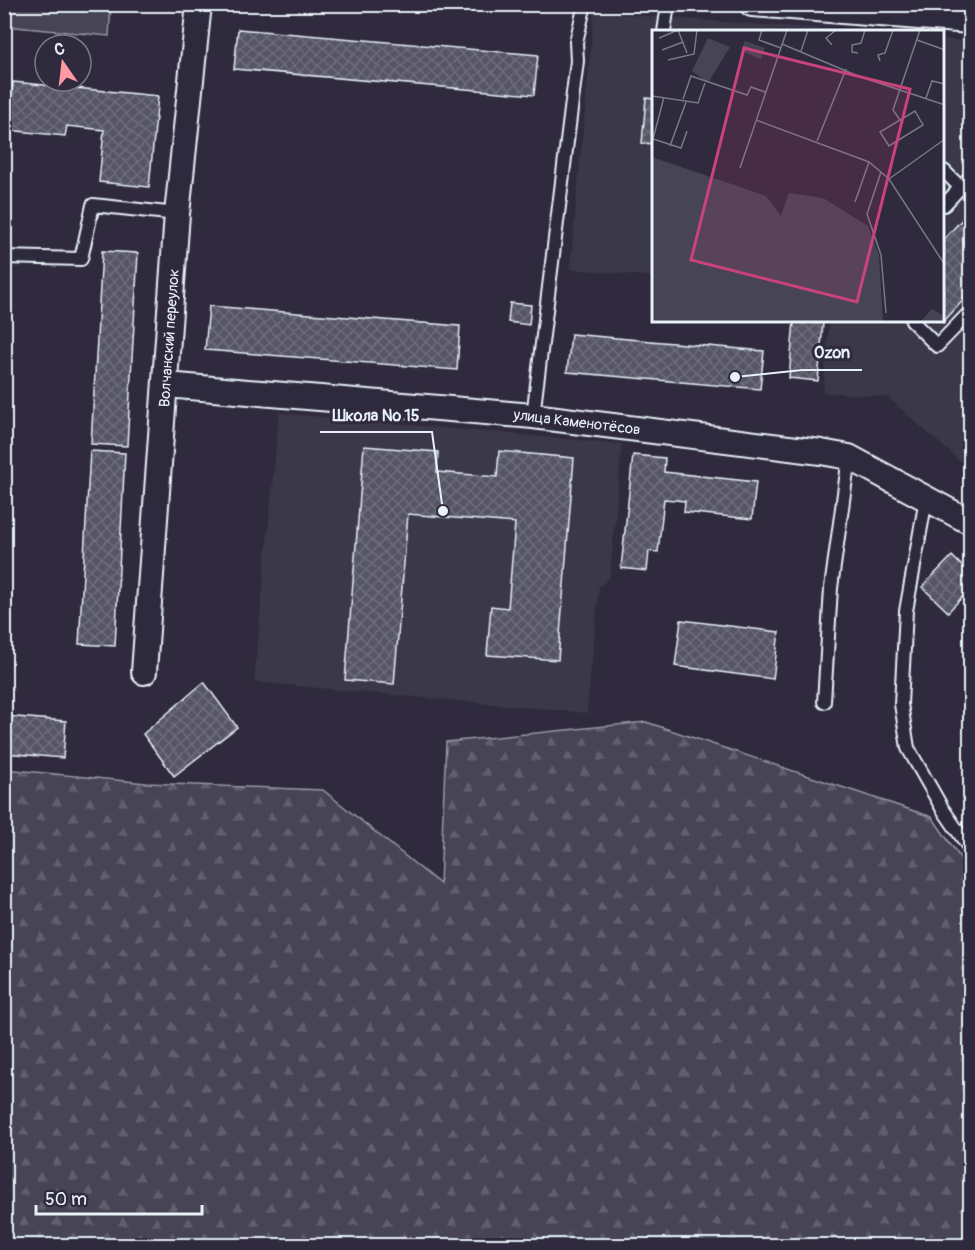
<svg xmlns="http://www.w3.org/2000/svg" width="975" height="1250" viewBox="0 0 975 1250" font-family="Pangolin,sans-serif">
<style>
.built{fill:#3b3749}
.forest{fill:url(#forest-firs);stroke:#979aa6;stroke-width:1.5}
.garden{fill:#464455;stroke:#979aa6;stroke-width:1.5}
.building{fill:url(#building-cross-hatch);stroke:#e8f1f8;stroke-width:1.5}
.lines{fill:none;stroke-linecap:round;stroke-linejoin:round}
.service-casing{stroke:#e8f1f8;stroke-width:16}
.minor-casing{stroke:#e8f1f8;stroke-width:28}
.service{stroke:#2f2a3d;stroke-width:12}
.minor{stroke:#2f2a3d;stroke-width:24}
.labels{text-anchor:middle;stroke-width:6;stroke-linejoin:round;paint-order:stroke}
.street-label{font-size:15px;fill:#e8f1f8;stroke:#2f2a3d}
.inset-road{fill:none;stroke:#797a88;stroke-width:1.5}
.view{fill:#ca437a;fill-opacity:0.15;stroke:#ca437a;stroke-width:3}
.inset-edge{fill:none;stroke:#e8f1f8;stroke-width:3}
.leader{fill:none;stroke:#e8f1f8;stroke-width:2}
.callout-dot{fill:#e8f1f8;stroke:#2f2a3d;stroke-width:2}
.callout-label{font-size:16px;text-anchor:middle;font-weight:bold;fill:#e8f1f8;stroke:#2f2a3d;stroke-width:6;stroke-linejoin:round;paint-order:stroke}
</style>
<defs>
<pattern id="forest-firs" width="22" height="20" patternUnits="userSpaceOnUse" patternTransform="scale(1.5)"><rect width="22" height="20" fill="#464455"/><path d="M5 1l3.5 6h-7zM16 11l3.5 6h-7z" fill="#615f6e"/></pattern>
<pattern id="building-cross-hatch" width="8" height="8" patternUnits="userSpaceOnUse" patternTransform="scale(1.5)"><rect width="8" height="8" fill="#575565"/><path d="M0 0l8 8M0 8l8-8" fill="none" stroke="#6f6e7c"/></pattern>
</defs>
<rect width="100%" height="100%" fill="#2f2a3d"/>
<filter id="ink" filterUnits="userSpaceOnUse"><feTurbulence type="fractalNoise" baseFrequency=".0167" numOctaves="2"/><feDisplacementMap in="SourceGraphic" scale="12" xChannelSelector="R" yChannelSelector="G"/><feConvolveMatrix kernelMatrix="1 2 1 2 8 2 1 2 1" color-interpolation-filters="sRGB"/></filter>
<g filter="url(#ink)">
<g class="built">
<path d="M594,12L849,31L654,32V277L570,269Z"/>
<path d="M944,39L970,41V470L887,397L823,392L829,321H944Z"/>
<path d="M279,413L622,444L610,577L599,587L587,713L254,682Z"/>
</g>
<path class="forest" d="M646,722L932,817L970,872V1245H5V769L146,783L323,790L440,884L446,742Z"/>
<path class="garden" d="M4,5H111L109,36L5,26Z"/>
<g class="building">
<path d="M238,29L538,55L534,95L234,69Z"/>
<path d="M13,82L158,96L149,187L99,182L104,130L67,126L65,136L8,130Z"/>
<path d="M646,98L654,99V144L642,143Z"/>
<path d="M970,211V293L943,322L944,239Z"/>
<path d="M102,251L138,253L127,446L91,444Z"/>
<path d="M8,274L10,294L4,295V275Z"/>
<path d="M510,303L531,305L529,325L508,322Z"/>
<path d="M209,306L460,326L457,370L205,350Z"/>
<path d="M794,321L823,323L818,381L789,378Z"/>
<path d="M571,334L764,351L760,389L567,372Z"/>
<path d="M364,446L438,452L437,472L497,477L499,451L574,458L558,660L487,655L491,606L508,608L515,523L408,514L394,684L345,680Z"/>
<path d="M90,451L125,453L115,646L79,644Z"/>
<path d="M633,455L665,458L664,472L756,482L752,519L684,512L685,501L664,499L658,552L649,551L647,571L621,568Z"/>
<path d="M952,556L970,574V589L948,612L922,587Z"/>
<path d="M681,620L779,632L773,679L675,666Z"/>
<path d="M204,682L237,727L174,776L143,734Z"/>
<path d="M4,716L66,721L63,758L4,753Z"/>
</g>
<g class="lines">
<g class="service-casing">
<g id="service">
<path d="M664,32L668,4"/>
<path d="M944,171L960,187"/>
<path d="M944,205L970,177"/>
<path d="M4,257L81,259L93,205L177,214"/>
<path d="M912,321L937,346L970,312"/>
<path d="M533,416L577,61L576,42L585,4"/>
<path d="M926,499L906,611L901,704L908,748L942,808L970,849"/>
<path d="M824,702L831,588L849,457"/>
</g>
</g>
<g class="minor-casing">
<g id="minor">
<path d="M752,4L970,21"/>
<path d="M166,385L533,416L821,452L849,457L970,522"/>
<path d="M144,672L177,214L199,4"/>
</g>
</g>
<use href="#service" class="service"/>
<use href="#minor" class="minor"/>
</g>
</g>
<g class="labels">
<g class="street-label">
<text transform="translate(169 338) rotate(-86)" y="5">Волчанский переулок</text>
<text transform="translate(577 422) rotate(7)" y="5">улица Каменотёсов</text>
</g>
</g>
<g transform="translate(652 30)">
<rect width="292" height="292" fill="#2f2a3d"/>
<path d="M56,8L78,17L56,53L40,41Z" fill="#464455"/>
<path d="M0,127L114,166L129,186L137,163L171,168L216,196L227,225L231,292L0,293ZM280,279L290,285L292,292H268Z" fill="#464455"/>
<path d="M93,11L113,18L109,29L89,21Z" fill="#464455"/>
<path class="inset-road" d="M110,0L107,10L129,18M7,8L26,0L35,23M265,10L293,20M130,14L206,46L293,75M180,15L174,8L184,0M10,20L31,12M149,21L156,0M206,23L200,22V15L209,13L213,0M16,30L42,24L45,0M228,31L226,25L233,23L241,0M0,66L46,73L53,53M12,67L1,109L29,118L35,101M274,68L280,51L293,54M31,69L39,46L95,65L99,57L113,62M263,81L271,95L237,116L228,102ZM104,90L217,132L237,149L293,235M248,90L241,80L268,0M165,111L194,39M18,116L34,72M88,138L135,0M229,142L215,184L229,225L234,283M237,149L293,109M203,172L217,132"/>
<path class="view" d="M92,18L258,59L205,272L39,230Z"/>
<rect width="292" height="292" class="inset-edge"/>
</g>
<path class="leader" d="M735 377L802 370H862M443 511L432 432H320"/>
<g class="callout-dot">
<circle cx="735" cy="377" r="6"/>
<circle cx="443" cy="511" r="6"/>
</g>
<g class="callout-label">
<text x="832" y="358">Ozon</text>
<text x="376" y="421">Школа № 15</text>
</g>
<rect width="975" height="1250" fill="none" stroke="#2f2a3d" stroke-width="24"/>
<rect x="12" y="12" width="951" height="1226" fill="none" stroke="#e8f1f8" stroke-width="2" filter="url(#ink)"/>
<g transform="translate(63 63) rotate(346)"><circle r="28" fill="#2f2a3d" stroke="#797a88" stroke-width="1.5"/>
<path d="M0-4.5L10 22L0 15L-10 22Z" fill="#ff9aa2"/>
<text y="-9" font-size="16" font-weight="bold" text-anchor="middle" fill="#e8f1f8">С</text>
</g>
<path d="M36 1205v9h166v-9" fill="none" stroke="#e8f1f8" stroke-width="3"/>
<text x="45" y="1205" font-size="18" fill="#e8f1f8" stroke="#2f2a3d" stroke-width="4.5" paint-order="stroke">50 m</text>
</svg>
